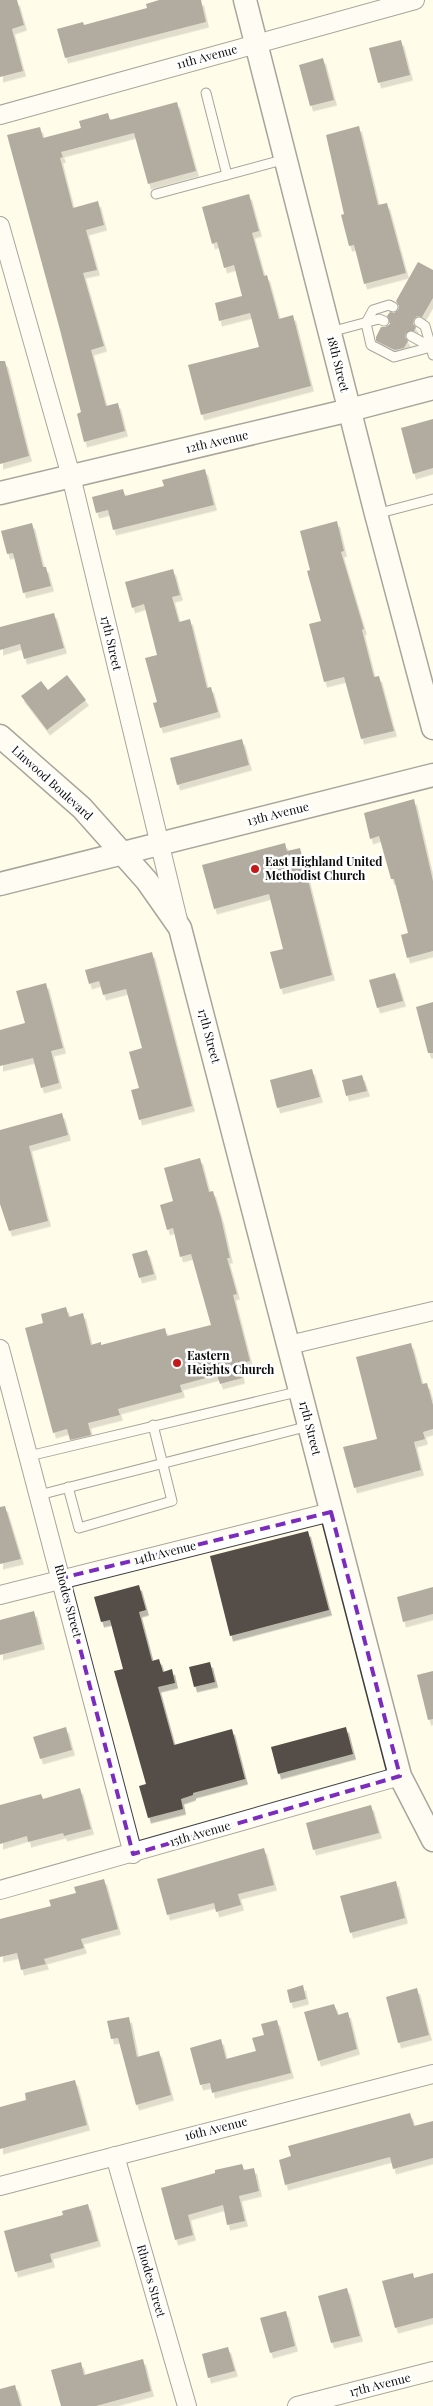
<svg xmlns="http://www.w3.org/2000/svg" width="433" height="2406" viewBox="0 0 433 2406" font-family="'Playfair Display',serif">
<style>
.building{fill:#554d47;filter:url(#shadow)}
.lines{fill:none;stroke-linecap:round;stroke-linejoin:round}
.service-casing{stroke:#3e3e3e;stroke-width:11}
.minor-casing{stroke:#3e3e3e;stroke-width:20}
.tertiary-casing{stroke:#3e3e3e;stroke-width:25}
.service{stroke:#fff;stroke-width:9}
.minor{stroke:#fff;stroke-width:18}
.tertiary{stroke:#fff;stroke-width:22}
.marked{fill:none;stroke:#7b2cbf;stroke-width:4;stroke-dasharray:10 6;stroke-linejoin:round}
.poi-dot{fill:#c61819;stroke:#fff;stroke-width:2}
.labels{text-anchor:middle;stroke-width:5;stroke-linejoin:round;paint-order:stroke}
.street-label{font-size:12px;fill:#0b0b0b;stroke:#fff}
.poi-label{font-size:12px;font-weight:bold;fill:#0b0b0b;stroke:#fff;text-anchor:start}
</style>
<defs>
<filter id="shadow"><feDropShadow dx="3" dy="5.5" stdDeviation="0" flood-color="#0004"/></filter>
</defs>
<rect width="100%" height="100%" fill="#fffcea"/>
<g class="building">
<path d="M0,0H17L24,25L12,29L23,71L0,77Z"/>
<path d="M159,0H201L206,22L65,58L57,29L83,22L84,25L147,8L146,4Z"/>
<path d="M401,40L410,75L378,83L369,48Z"/>
<path d="M323,58L334,100L310,106L299,65Z"/>
<path d="M177,102L196,171L148,184L134,133L61,152L63,157L60,158L73,208L98,201L104,225L86,230L97,270L83,273L104,346L91,350L106,406L118,403L125,431L84,442L77,414L81,412L60,330L7,135L40,127L43,138L81,128L79,121L108,113L110,120Z"/>
<path d="M359,126L378,205L387,203L406,273L364,284L354,245L349,246L341,215L344,214L326,135Z"/>
<path d="M249,194L259,231L252,233L264,276L267,275L279,319L293,315L311,386L201,415L188,365L259,347L250,313L219,321L215,303L242,296L234,265L224,268L217,242L212,244L202,207Z"/>
<path d="M418,262L433,270V298L422,317L417,316L414,319L413,324L416,327L414,331L406,333L405,337L408,341L404,348L395,350L376,341V337L381,327H385L390,324L387,316L390,312L394,313L398,310L399,306L396,301Z"/>
<path d="M0,361H5L29,456L0,464Z"/>
<path d="M433,419V468L413,474L401,428Z"/>
<path d="M205,469L214,505L113,530L108,510L96,513L92,497L123,489L125,496L164,486L162,480Z"/>
<path d="M337,521L344,551L341,552L364,629L362,630L374,677L379,676L394,731L361,739L344,677L324,682L309,624L321,621L307,571L310,570L300,531Z"/>
<path d="M32,523L43,567H46L51,586L23,593L13,553L7,554L1,531Z"/>
<path d="M173,569L180,595L172,597L179,622L190,619L207,688L211,687L218,712L160,728L153,703L157,702L145,658L157,655L144,604L132,608L125,582Z"/>
<path d="M54,613L64,648L24,659L20,644L0,650V627Z"/>
<path d="M67,675L86,700L47,730L21,696L41,681L48,690Z"/>
<path d="M242,739L249,765L177,785L170,758Z"/>
<path d="M414,799L433,881V951L407,958L401,935L408,933L394,879H391L379,836L370,839L364,813Z"/>
<path d="M285,843L287,851L300,848L332,975L280,989L270,952L283,949L269,894L214,909L202,865Z"/>
<path d="M152,952L192,1106L139,1120L131,1090L139,1088L129,1052L142,1048L126,989L103,995L99,981L89,984L85,970Z"/>
<path d="M395,973L403,1001L377,1008L369,980Z"/>
<path d="M46,983L63,1048L51,1051L59,1083L41,1088L33,1058L0,1066V1030L25,1023L16,991Z"/>
<path d="M433,1002V1053H428L416,1007Z"/>
<path d="M312,1069L320,1097L277,1108L270,1080Z"/>
<path d="M362,1075L367,1091L346,1096L342,1080Z"/>
<path d="M62,1113L68,1135L29,1146L48,1221L9,1231L0,1204V1130Z"/>
<path d="M200,1158L209,1192L213,1191L221,1218L230,1258H227L237,1294L233,1295L250,1361L239,1364L242,1378L220,1384L217,1375L180,1385L182,1392L118,1409L120,1415L88,1423L91,1435L70,1440L67,1429L53,1433L25,1328L43,1323L41,1314L66,1307L69,1317L83,1313L91,1345L101,1342V1345L165,1328L167,1336L211,1325L191,1254L180,1257L173,1228L167,1230L160,1205L173,1201L164,1168Z"/>
<path d="M147,1250L154,1274L139,1278L132,1254Z"/>
<path d="M411,1343L422,1384L427,1383L433,1405V1429L423,1432L425,1439L414,1442L421,1470L354,1488L343,1447L377,1439L356,1357Z"/>
<path d="M5,1506L21,1559L0,1564V1507Z"/>
<path d="M308,1531L329,1610L230,1636L210,1556Z"/>
<path d="M139,1585L146,1610L139,1612L152,1661L159,1659L163,1672L172,1669L175,1683L158,1687L174,1745L232,1729L245,1779L193,1793V1795L181,1799L183,1809L148,1818L139,1786L146,1784L114,1671L123,1669L110,1620L101,1622L94,1597Z"/>
<path d="M433,1587V1614L403,1622L397,1597Z"/>
<path d="M34,1611L42,1644L0,1655V1620Z"/>
<path d="M210,1662L215,1682L194,1687L189,1667Z"/>
<path d="M433,1671V1719L428,1720L417,1675Z"/>
<path d="M66,1727L72,1750L40,1759L33,1737Z"/>
<path d="M346,1727L353,1754L278,1774L271,1747Z"/>
<path d="M80,1788L91,1829L64,1836L63,1833L28,1842L27,1836L0,1844V1805L41,1794L43,1799Z"/>
<path d="M371,1805L379,1833L313,1850L306,1823Z"/>
<path d="M264,1848L274,1885L238,1894L241,1905L216,1912L214,1903L167,1915L157,1879Z"/>
<path d="M104,1879L118,1929L81,1939L84,1948L44,1959L46,1964L21,1970L17,1953L0,1957V1919L51,1906L49,1900L76,1893L74,1887Z"/>
<path d="M396,1881L405,1918L350,1933L340,1896Z"/>
<path d="M303,1985L306,1999L290,2003L287,1990Z"/>
<path d="M417,1988L429,2035L398,2043L386,1997Z"/>
<path d="M334,2004L338,2015L348,2012L357,2049L318,2061L304,2012Z"/>
<path d="M129,2017L137,2057L159,2051L171,2095L136,2105L118,2038L111,2039L107,2021Z"/>
<path d="M277,2020L291,2073L212,2093L210,2083L200,2085L190,2048L221,2039L226,2059L256,2051L252,2038L264,2035L261,2024Z"/>
<path d="M75,2080L87,2125L0,2149V2107L26,2100L25,2093Z"/>
<path d="M410,2113L414,2126L433,2121V2158L393,2169L390,2157L285,2185L279,2160L291,2156L288,2146Z"/>
<path d="M242,2164L244,2170L254,2168L259,2191L239,2196L245,2221L227,2225L223,2205L188,2215L193,2235L175,2240L161,2188L215,2173V2170Z"/>
<path d="M88,2204L98,2241L50,2254L52,2262L15,2272L4,2231L63,2215L62,2211Z"/>
<path d="M413,2273L414,2278L433,2273V2318L395,2328L382,2281Z"/>
<path d="M347,2288L360,2336L331,2343L318,2296Z"/>
<path d="M286,2311L295,2346L270,2353L260,2318Z"/>
<path d="M228,2347L235,2371L208,2378L202,2354Z"/>
<path d="M143,2359L151,2391L96,2406H61L51,2370L81,2362L84,2375Z"/>
<path d="M15,2385L21,2406H0V2389Z"/>
</g>
<g class="lines">
<g class="service-casing">
<g id="service">
<path d="M206,93L227,175"/>
<path d="M156,194L286,159"/>
<path d="M393,307L389,305L373,310L366,323L371,345L394,357L431,347L425,326L419,322"/>
<path d="M330,332L379,319L384,321"/>
<path d="M411,336L431,347L433,355"/>
<path d="M376,514L433,499"/>
<path d="M29,1456L301,1391"/>
<path d="M68,1487L79,1528L172,1501L153,1425"/>
<path d="M39,1495L309,1426"/>
</g>
</g>
<g class="minor-casing">
<g id="minor">
<path d="M0,115L415,0"/>
<path d="M0,226L71,476L178,920"/>
<path d="M289,1345L433,1311"/>
<path d="M0,1349L133,1854"/>
<path d="M0,1595L331,1512"/>
<path d="M0,1890L400,1776"/>
<path d="M115,2156L187,2406"/>
<path d="M0,2186L433,2074"/>
<path d="M297,2406L433,2371"/>
</g>
</g>
<g class="tertiary-casing">
<g id="tertiary">
<path d="M245,0L376,514L433,728"/>
<path d="M0,493L350,410L433,388"/>
<path d="M0,736L82,808L147,881L180,928L400,1776L433,1840"/>
<path d="M0,884L433,775"/>
</g>
</g>
<use href="#service" class="service"/>
<use href="#minor" class="minor"/>
<use href="#tertiary" class="tertiary"/>
</g>
<path d="M0 0H433V2406H0ZM331,1512L400,1776L133,1854L62,1578Z" fill="#fffcea" fill-opacity=".55" fill-rule="evenodd"/>
<path class="marked" d="M331,1512L400,1776L133,1854L62,1578Z"/>
<g class="poi-dot">
<circle cx="255" cy="869" r="5"/>
<circle cx="177" cy="1363" r="5"/>
</g>
<g class="labels">
<g class="street-label">
<text transform="translate(207 57) rotate(-15)" y="4">11th Avenue</text>
<text transform="translate(338 364) rotate(76)" y="4">18th Street</text>
<text transform="translate(217 442) rotate(-13)" y="4">12th Avenue</text>
<text transform="translate(111 643) rotate(77)" y="4">17th Street</text>
<text transform="translate(52 783) rotate(42)" y="4">Linwood Boulevard</text>
<text transform="translate(278 814) rotate(-14)" y="4">13th Avenue</text>
<text transform="translate(209 1036) rotate(75)" y="4">17th Street</text>
<text transform="translate(310 1428) rotate(76)" y="4">17th Street</text>
<text transform="translate(165 1553) rotate(-14)" y="4">14th Avenue</text>
<text transform="translate(68 1601) rotate(75)" y="4">Rhodes Street</text>
<text transform="translate(200 1834) rotate(-16)" y="4">15th Avenue</text>
<text transform="translate(216 2129) rotate(-14)" y="4">16th Avenue</text>
<text transform="translate(151 2281) rotate(74)" y="4">Rhodes Street</text>
<text transform="translate(380 2385) rotate(-14)" y="4">17th Avenue</text>
</g>
<g class="poi-label">
<text x="265" y="866">East Highland United<tspan x="265" dy="14">Methodist Church</tspan></text>
<text x="187" y="1360">Eastern<tspan x="187" dy="14">Heights Church</tspan></text>
</g>
</g>
</svg>
